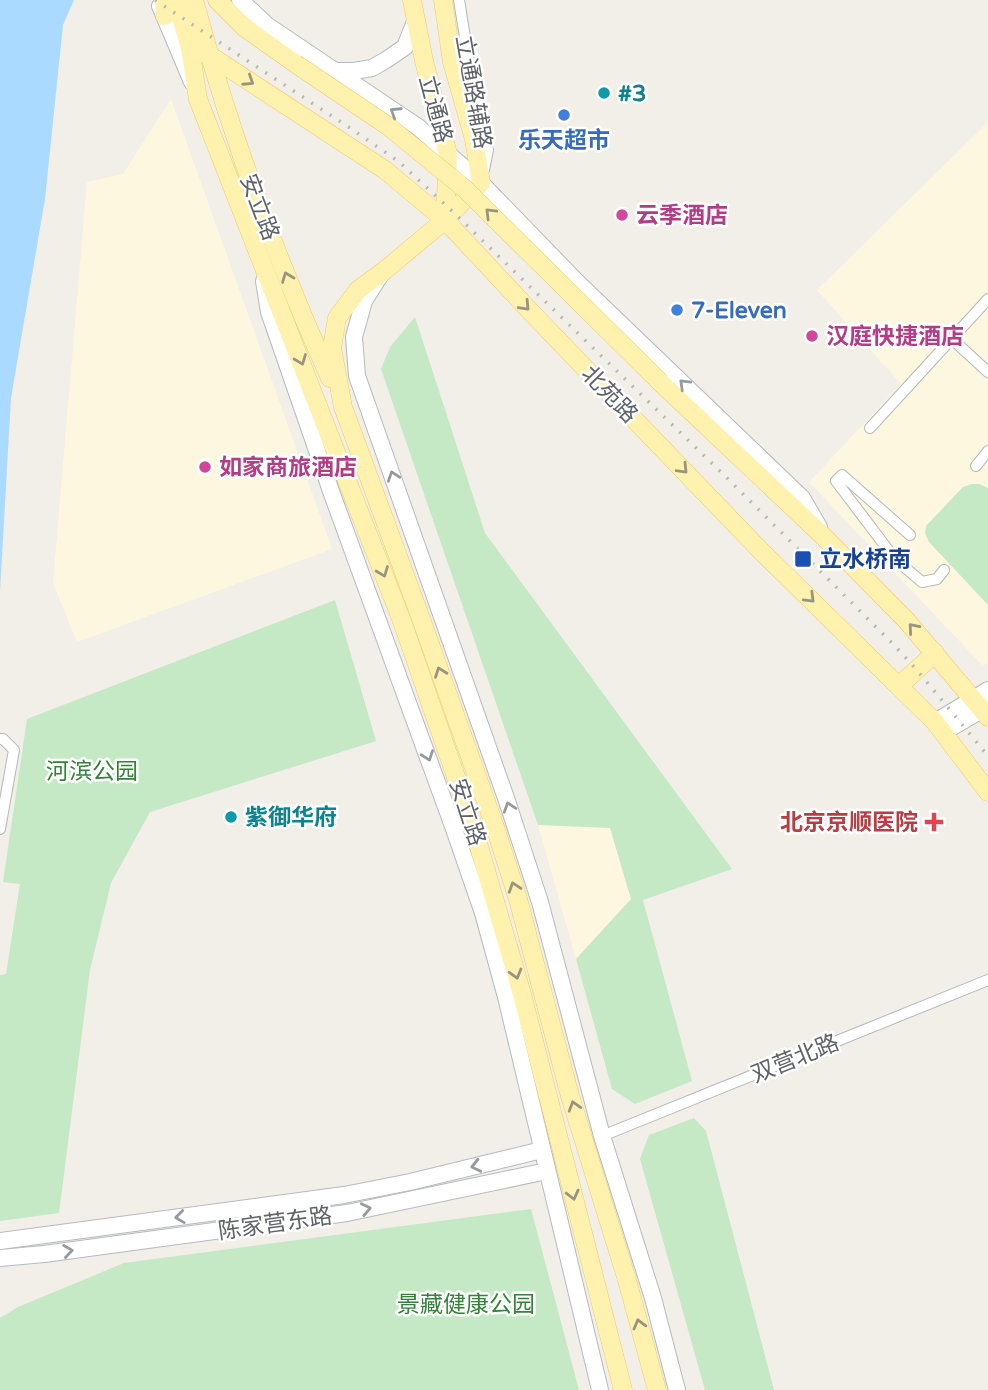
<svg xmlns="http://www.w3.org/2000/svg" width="988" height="1390" viewBox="0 0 988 1390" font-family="'Varela Round','Noto Sans SC',sans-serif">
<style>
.commercial{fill:#fef7e0}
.green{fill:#c5e8c5}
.water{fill:#aadaff}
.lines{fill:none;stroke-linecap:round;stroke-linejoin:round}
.street-casing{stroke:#b5b8bc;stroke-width:12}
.secondary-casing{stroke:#b6babf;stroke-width:18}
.primary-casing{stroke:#f2c960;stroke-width:19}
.street{stroke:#fff;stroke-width:10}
.secondary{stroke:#fff;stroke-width:16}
.primary{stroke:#fff2af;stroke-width:18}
.rail{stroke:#b6b7b8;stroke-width:3.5;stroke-dasharray:2 9;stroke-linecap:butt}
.primary-bridge-casing{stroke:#f2c960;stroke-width:19;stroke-linecap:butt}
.primary-bridge{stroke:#fff2af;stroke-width:18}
.oneway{stroke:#979581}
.oneway2{stroke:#979a9d}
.culture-dot{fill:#0f9aa8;stroke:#fff;stroke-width:2.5}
.shop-dot{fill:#3f7fe0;stroke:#fff;stroke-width:2.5}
.hotel-dot{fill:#d1479c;stroke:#fff;stroke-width:2.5}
.transit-dot{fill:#1a4fb4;stroke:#fff;stroke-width:2.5}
.health-dot{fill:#e0444e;stroke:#fff;stroke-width:2.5}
.labels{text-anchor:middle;stroke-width:5;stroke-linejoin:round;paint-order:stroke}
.street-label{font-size:23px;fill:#5f6368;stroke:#fff}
.culture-label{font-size:23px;font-weight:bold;fill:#0d838f;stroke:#fff;text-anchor:start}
.shop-label{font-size:23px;font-weight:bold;fill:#366cbe;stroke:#fff}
.hotel-label{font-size:23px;font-weight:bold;fill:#b23c85;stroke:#fff;text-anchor:start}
.transit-label{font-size:23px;font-weight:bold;fill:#164399;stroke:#fff;text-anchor:start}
.park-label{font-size:23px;fill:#348238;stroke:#fff}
.health-label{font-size:23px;font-weight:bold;fill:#be3a42;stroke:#fff;text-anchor:end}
</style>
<rect width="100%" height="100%" fill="#f1efe8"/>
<g class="commercial">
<path d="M171,99L332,549L77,642L53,583L87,182L123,174Z"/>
<path d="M988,122V662L982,665L809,482L901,384L817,290Z"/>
<path d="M538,825L610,827L631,899L576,959Z"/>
</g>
<g class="green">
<path d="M415,317L485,533L732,869L643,900L692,1081L635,1104L612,1089L576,959L631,899L610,828L538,825L381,369L390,347Z"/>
<path d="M971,484H979L988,488V605L929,542L925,533L926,526L963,487Z"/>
<path d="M335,600L376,741L150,812L111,883L90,970L59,1213L0,1221V975L6,974L20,884L3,882L27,719Z"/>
<path d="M694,1118L706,1131L774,1390H705L640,1159L649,1135Z"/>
<path d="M531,1209L579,1390H0V1318L18,1307L124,1263Z"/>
</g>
<path class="water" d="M0,0H74L63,25L45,199L11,398L0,592Z"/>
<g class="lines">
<g class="street-casing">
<g id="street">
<path d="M459,0L472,81L488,150L484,170"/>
<path d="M952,339L988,372"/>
<path d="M870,428L988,299"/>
<path d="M976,466L988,451"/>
<path d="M910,535L842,475L836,481L895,559L922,582L937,579L944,570"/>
<path d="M0,739H3L14,750L0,829"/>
<path d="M602,1136L988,980"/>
</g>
</g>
<g class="secondary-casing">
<g id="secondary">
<path d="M240,0L268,26L418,127L481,183L576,281L802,498L819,527"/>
<path d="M160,6L192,82"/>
<path d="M332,71H354L372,68L386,60L405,47L416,19"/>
<path d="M380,276L364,301L354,337L357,376L507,801L540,902L602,1136L653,1298L677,1390"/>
<path d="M264,281L269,312L332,494L454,829L483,913L506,997L600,1390"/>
<path d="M935,722L988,690"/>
<path d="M944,732L988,706"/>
<path d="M0,1241L344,1195L410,1182L542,1150"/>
<path d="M0,1258L44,1254L347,1213L547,1171"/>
</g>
</g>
<g class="primary-casing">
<g id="primary">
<path d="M164,0L165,16"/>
<path d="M176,0L190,48L198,99L402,621L473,826L522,994L623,1390"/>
<path d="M194,0C229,130 275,256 330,378"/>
<path d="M217,0L245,28L296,64"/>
<path d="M412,0L424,61L448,154L445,220"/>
<path d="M443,0L452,62L474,139L481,183L445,220L384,271L358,290L337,318L332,348L343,407L420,616L495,827L518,899L570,1096L627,1280L657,1390"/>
<path d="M190,48L209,55L385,170L445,220L529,310L761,551L935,722L988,792"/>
<path d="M660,382L823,536L906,620L988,717"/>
<path d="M899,686L935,653"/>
</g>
</g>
<use href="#street" class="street"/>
<use href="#secondary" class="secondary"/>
<use href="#primary" class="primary"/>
<path class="rail" d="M155,0L347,126L398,161L451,210L725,476L893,644L916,669L988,756"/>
<g class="primary-bridge-casing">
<path id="primary-bridge" d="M296,64L388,126L465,189L660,382"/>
</g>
<use href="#primary-bridge" class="primary-bridge"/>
</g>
<defs><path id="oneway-chevron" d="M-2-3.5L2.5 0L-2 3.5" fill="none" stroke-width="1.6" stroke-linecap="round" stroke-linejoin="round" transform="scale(1.75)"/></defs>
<g class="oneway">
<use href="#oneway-chevron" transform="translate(249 81) rotate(33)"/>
<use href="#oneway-chevron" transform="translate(490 213) rotate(-135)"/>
<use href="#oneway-chevron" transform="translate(287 277) rotate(-111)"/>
<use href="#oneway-chevron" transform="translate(525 306) rotate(47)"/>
<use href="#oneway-chevron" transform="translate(301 360) rotate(69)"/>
<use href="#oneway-chevron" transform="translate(683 469) rotate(46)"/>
<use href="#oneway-chevron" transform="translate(383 572) rotate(69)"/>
<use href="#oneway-chevron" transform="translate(810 598) rotate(45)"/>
<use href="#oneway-chevron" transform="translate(913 628) rotate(-131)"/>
<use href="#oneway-chevron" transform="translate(440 672) rotate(-110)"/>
<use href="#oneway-chevron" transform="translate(514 887) rotate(-108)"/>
<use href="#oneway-chevron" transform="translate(516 974) rotate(74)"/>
<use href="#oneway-chevron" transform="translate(574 1106) rotate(-107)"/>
<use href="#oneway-chevron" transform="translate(573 1195) rotate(76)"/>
<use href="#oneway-chevron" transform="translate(639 1324) rotate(-105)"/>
</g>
<g class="oneway2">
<use href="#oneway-chevron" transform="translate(395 112) rotate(-147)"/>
<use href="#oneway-chevron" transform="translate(684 384) rotate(-136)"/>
<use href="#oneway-chevron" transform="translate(393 476) rotate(-109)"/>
<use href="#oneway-chevron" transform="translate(428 756) rotate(70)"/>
<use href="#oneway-chevron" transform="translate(509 807) rotate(-108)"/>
<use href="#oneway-chevron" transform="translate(476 1166) rotate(167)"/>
<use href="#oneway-chevron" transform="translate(366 1209) rotate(-12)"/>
<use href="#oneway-chevron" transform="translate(180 1217) rotate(173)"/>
<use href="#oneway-chevron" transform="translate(68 1251) rotate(-8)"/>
</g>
<g class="culture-dot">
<circle cx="604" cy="93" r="7"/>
<circle cx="231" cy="817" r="7"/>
</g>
<g class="shop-dot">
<circle cx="564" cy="115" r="7"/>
<circle cx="677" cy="310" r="7"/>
</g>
<g class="hotel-dot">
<circle cx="622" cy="215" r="7"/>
<circle cx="812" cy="336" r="7"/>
<circle cx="205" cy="467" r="7"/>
</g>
<rect class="transit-dot" x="794" y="550" width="18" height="18" rx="3.5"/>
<path class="health-dot" d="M930.5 811.5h7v7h7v7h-7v7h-7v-7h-7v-7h7z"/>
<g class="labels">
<g class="street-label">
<text transform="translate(474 92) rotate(80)" y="8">立通路辅路</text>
<text transform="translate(436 109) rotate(75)" y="8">立通路</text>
<text transform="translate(260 207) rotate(69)" y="8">安立路</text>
<text transform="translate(610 394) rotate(46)" y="8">北苑路</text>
<text transform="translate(468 812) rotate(72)" y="8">安立路</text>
<text transform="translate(795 1058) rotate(-22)" y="8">双营北路</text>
<text transform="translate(275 1223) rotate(-8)" y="8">陈家营东路</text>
</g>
<g class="culture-label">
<text x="618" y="101">#3</text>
<text x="245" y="825">紫御华府</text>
</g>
<g class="shop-label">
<text x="564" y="148">乐天超市</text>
<text x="691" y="318" text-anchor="start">7-Eleven</text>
</g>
<g class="hotel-label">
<text x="636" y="223">云季酒店</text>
<text x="826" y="344">汉庭快捷酒店</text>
<text x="219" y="475">如家商旅酒店</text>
</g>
<g class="transit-label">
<text x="819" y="567">立水桥南</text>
</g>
<g class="park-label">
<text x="92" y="779">河滨公园</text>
<text x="466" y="1312">景藏健康公园</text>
</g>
<g class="health-label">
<text x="918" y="830">北京京顺医院</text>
</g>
</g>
</svg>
